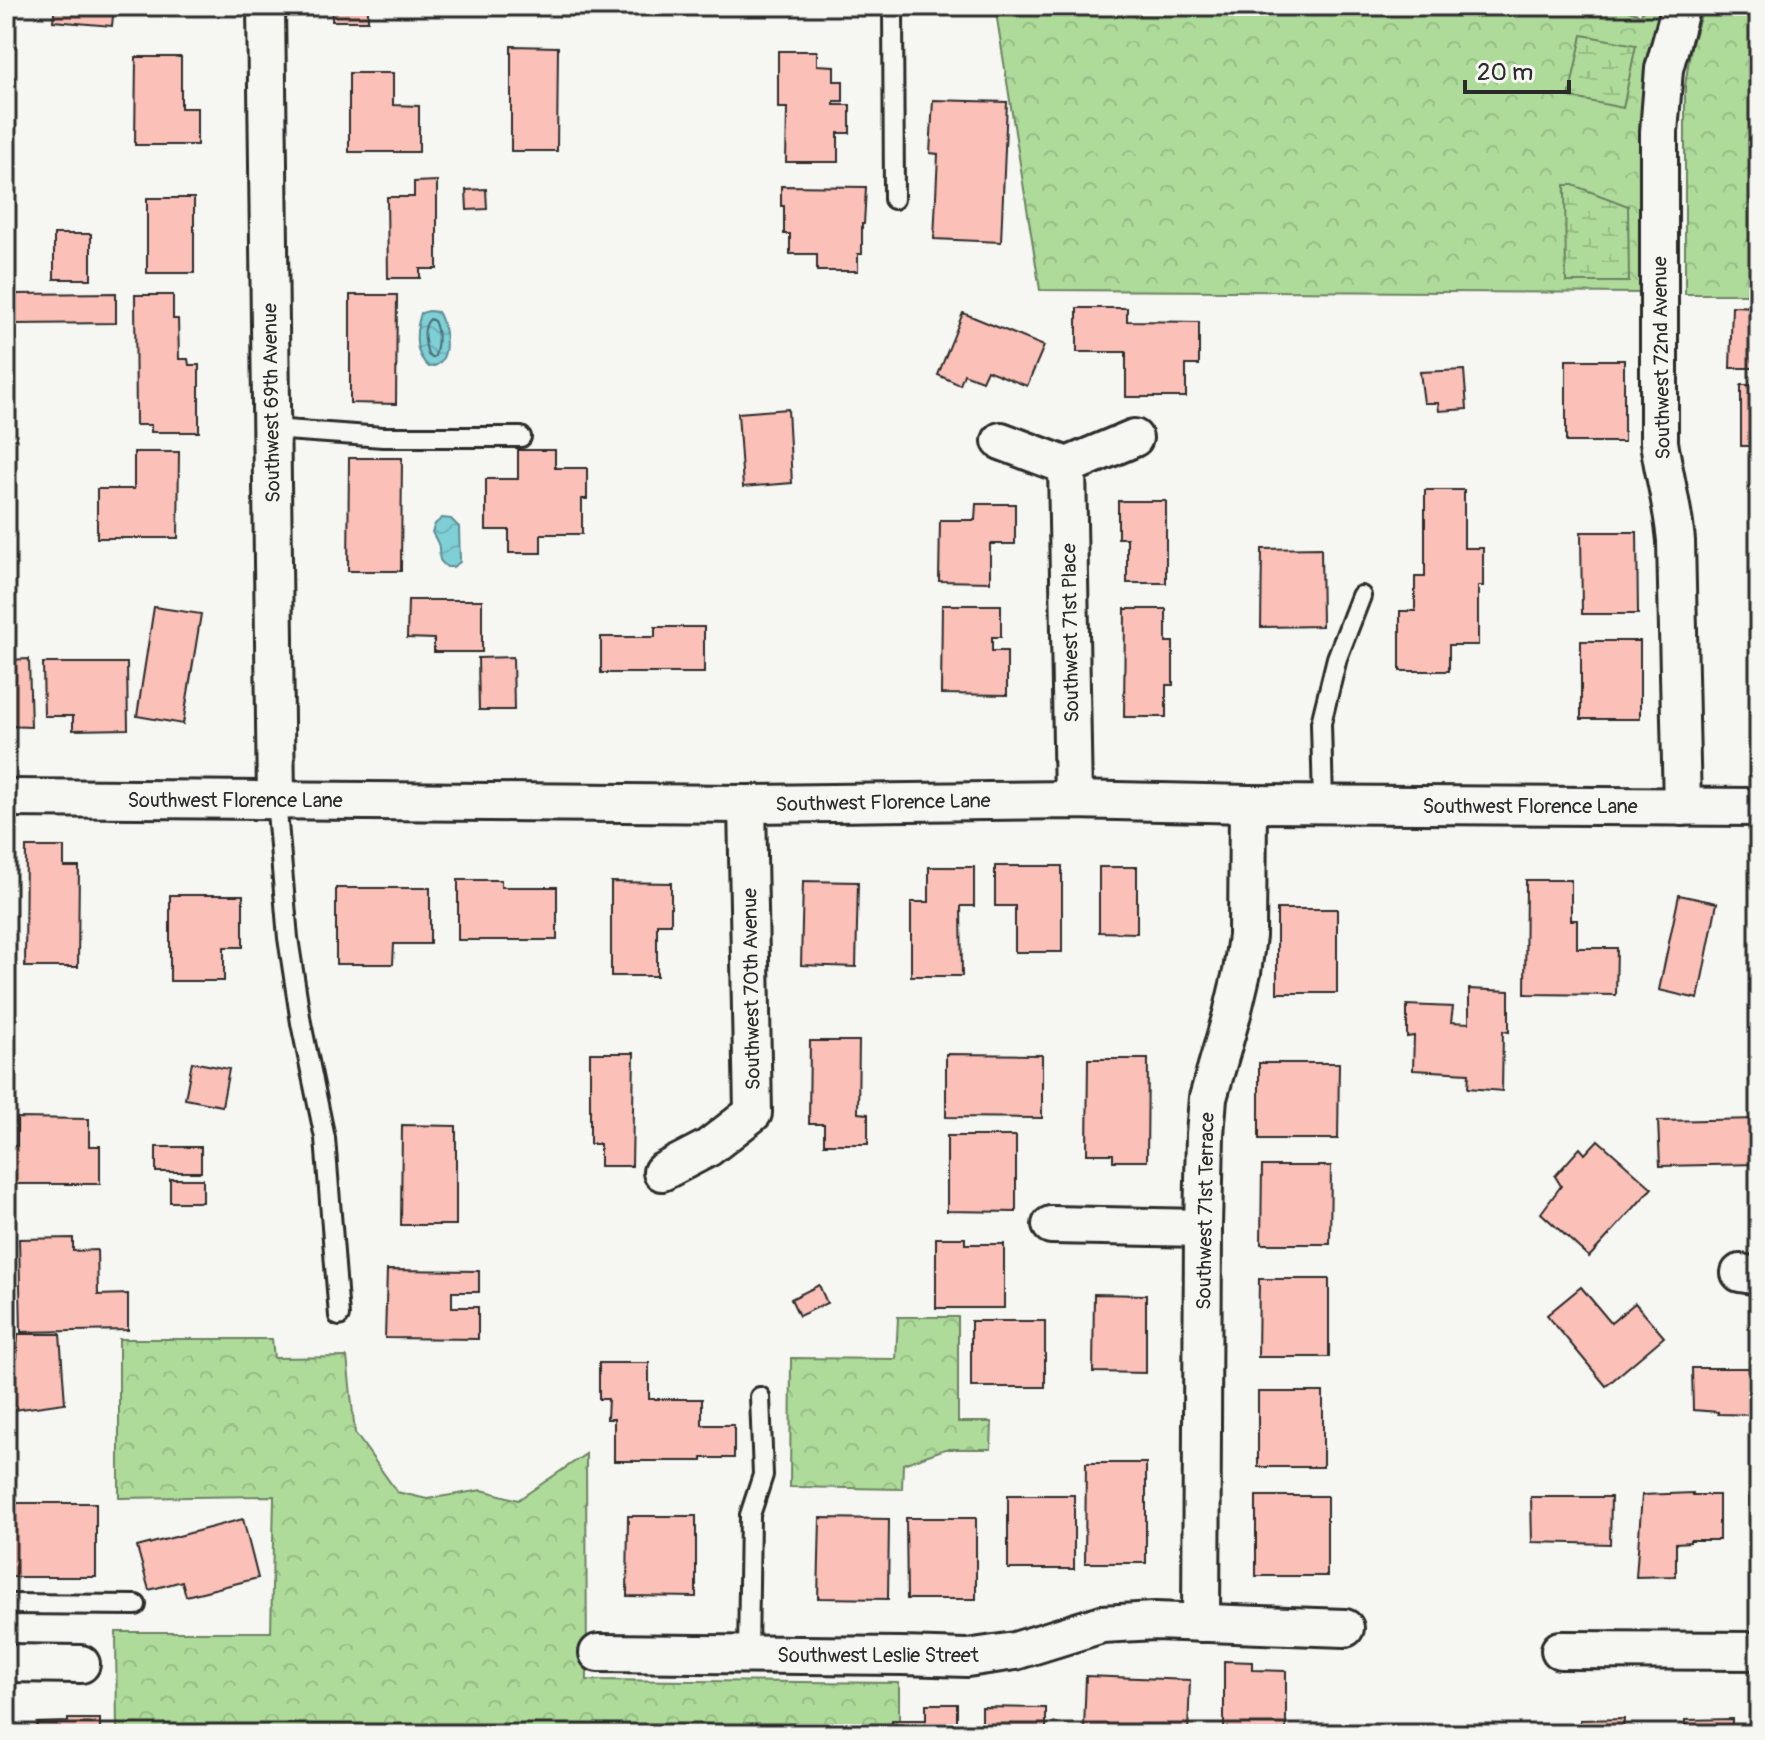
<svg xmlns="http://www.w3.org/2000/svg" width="1765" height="1740" viewBox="0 0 1765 1740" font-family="Pangolin,sans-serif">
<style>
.forest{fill:url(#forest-crowns);stroke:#6c8362;stroke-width:2}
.wetland{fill:url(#wetland-marsh);stroke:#6c8362;stroke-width:2}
.water{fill:url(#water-waves);stroke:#5d8d92;stroke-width:2}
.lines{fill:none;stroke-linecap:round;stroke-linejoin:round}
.shore{stroke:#4c6d6f;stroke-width:2}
.building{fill:#fbc0b7;stroke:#2b2b2b;stroke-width:2}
.service-casing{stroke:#2b2b2b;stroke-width:24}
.minor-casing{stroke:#2b2b2b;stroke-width:42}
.service{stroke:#f6f6f2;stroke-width:18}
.minor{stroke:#f6f6f2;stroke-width:36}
.labels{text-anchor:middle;stroke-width:6;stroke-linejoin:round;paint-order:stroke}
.street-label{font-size:20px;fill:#2b2b2b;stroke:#f6f6f2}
</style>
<defs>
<pattern id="forest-crowns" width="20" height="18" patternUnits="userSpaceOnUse" patternTransform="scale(2)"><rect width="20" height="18" fill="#aedb9a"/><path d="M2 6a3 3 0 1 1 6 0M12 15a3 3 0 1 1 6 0" fill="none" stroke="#96bc85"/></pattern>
<pattern id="wetland-marsh" width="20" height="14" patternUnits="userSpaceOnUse" patternTransform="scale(2)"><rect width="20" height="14" fill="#aedb9a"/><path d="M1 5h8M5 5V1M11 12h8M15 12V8" fill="none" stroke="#96bc85"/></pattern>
<pattern id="water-waves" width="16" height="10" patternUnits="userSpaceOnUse" patternTransform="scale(2)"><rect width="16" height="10" fill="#7ecfd6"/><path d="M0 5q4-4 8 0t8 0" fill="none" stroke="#6db2b8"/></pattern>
</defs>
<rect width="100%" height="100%" fill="#f6f6f2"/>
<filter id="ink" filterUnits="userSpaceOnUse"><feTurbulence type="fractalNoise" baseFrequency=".0125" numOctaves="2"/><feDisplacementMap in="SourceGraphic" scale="16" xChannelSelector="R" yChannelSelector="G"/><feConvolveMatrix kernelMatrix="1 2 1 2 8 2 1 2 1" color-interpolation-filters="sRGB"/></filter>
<g filter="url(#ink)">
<g class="forest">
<path d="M995,6H1614L1641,15L1645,6L1661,9L1646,65L1645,87L1646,293L1040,290Z"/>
<path d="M1704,6H1759V294H1685V86L1691,46Z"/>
<path d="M898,1317H958V1422H992L991,1449H945L903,1464L902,1489L790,1487L791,1358L896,1359Z"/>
<path d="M119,1339H272L274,1358L347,1357L355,1433L397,1492L427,1499L482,1490L518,1500L586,1454L587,1680L899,1683V1734H117L116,1632H271L274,1496L119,1498Z"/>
</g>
<g class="wetland">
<path d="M1582,35L1636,45L1623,108L1569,97Z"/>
<path d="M1565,185H1573L1628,206L1629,282H1566Z"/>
</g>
<g class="water">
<path d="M429,311L438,312C447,326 453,366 429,367C413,353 415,332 421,313Z"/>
<path d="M442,518L451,519L459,527L460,562L453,567H447C437,559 440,559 439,548C439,543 434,537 432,532L435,524Z"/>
</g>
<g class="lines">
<path class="shore" d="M430,319L434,321C439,331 438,345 435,356L432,358L428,355C425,343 421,328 430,319Z"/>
</g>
<g class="building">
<path d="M55,6H114L112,26L53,21Z"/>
<rect x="332" y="6" width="36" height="15"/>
<path d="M511,46L558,47L557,151H511Z"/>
<path d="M778,51H817V65L834,66V81H843V101H834V105H850V133H838V162H786L787,108H778Z"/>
<path d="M136,57H181V108H197V145H135Z"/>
<path d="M349,73H393V105L419,106V152H349Z"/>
<path d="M933,100L1007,102L1001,242L934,239L938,154L930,153Z"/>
<path d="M437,181V269H420V278H388L387,197H414V182Z"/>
<path d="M781,186L866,187L864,224H862V254H858V271H817V254H790V234H784V206H781Z"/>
<path d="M486,189L487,209L467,210L466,190Z"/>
<rect x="147" y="198" width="47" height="75"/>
<rect x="54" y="234" width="37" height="45"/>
<path d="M116,293V323L16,324V294Z"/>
<path d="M135,295H173V319H178L179,359H188L189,365H199V432H151V425H136Z"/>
<path d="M350,295H397L396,404L350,403Z"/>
<path d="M1732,306L1759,307V368H1730Z"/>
<path d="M1077,308H1127V321L1199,322V365H1186V397H1126V352H1077Z"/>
<path d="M963,313L1044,346L1027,386L987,370L982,381L964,374L960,385L938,375Z"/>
<rect x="1566" y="360" width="58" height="82"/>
<path d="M1464,370L1467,409L1439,411L1438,403H1424L1420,372Z"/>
<rect x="1741" y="385" width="18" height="61"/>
<path d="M788,409L792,483L743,487L738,413Z"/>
<path d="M518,450H555V468H587V499H582V534H541V553H509V530H486V479H518Z"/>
<path d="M134,452H179L178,538H97V489H134Z"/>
<path d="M349,458H402L401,571H348Z"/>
<path d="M1755,480H1759V539H1757Z"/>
<path d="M1425,490H1464V548H1483V586H1478V645H1449V671H1400V611H1415V577H1425Z"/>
<path d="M1118,501H1166V583H1127V538H1118Z"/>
<path d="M976,504H1015V544H990V582L939,581L940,520H975Z"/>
<path d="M1581,532H1637L1638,614H1582Z"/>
<path d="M1321,548L1322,626L1261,627L1262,549Z"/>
<path d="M408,600H482V652H434V639L407,638Z"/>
<path d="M942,605H1001V637H992V651H1007V695L941,694Z"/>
<path d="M154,607L201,614L183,724L137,716Z"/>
<path d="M1125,609H1166V642H1173V685H1166V717H1124Z"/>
<path d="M655,627H704V673H601V637H655Z"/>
<rect x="1581" y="641" width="59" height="78"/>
<path d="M513,657L514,710H479L478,658Z"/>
<path d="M29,659L31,727L6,726V660Z"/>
<path d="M43,663H127L128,729L73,730V716H44Z"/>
<path d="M26,847H64V867H79L78,967H25Z"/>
<path d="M995,866H1062V952H1015V906H995Z"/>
<path d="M929,867H974V906H961L962,976H911V902H929Z"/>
<path d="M1099,867H1137V933L1099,932Z"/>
<path d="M458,880H501V887H557V940H458Z"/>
<path d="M1526,880H1571V920H1577V948H1617L1616,995L1525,994Z"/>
<path d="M803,881L858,882L856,967L801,965Z"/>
<path d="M611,882L671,883V924H657V976H611Z"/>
<path d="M336,888H430V944H394L393,964H336Z"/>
<path d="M170,895H243V947H224V981H170Z"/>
<path d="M1679,895L1717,903L1698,999L1659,990Z"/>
<rect x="1277" y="909" width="60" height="84"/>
<path d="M1469,989L1509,991V1032L1503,1031L1502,1091L1468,1088L1469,1073L1413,1070L1414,1036L1407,1037V1005L1453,1007L1451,1022L1469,1023Z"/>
<path d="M810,1041H859L858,1113L868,1114V1144H824V1124H809Z"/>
<path d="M590,1053H634L632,1166H600V1144H590Z"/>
<path d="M946,1054L1042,1055V1118L946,1117Z"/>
<path d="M1088,1059H1148L1147,1161H1113V1154H1087Z"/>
<path d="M192,1062L229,1069L222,1106L185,1099Z"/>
<path d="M1259,1063H1339L1338,1139H1259Z"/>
<path d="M17,1118L89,1119V1146H100V1184H6V1154H12V1146H17Z"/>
<path d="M1759,1119V1164L1660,1166L1658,1121Z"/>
<path d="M402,1125L456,1126V1225H401Z"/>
<path d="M947,1136H1016V1212L947,1211Z"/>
<path d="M1598,1140L1652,1188L1589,1257L1541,1213L1561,1186L1555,1176L1580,1148L1585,1154Z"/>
<rect x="156" y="1147" width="45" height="25"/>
<path d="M1262,1166H1331L1330,1244H1261Z"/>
<rect x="170" y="1179" width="33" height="23"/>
<path d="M73,1238V1251L97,1250L98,1295L128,1294V1330L21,1332L19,1239Z"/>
<path d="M936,1238H965V1244H1004V1308H936Z"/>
<path d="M387,1270L479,1271V1292H452V1307H478V1339L385,1338Z"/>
<path d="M1259,1279H1329V1357H1258Z"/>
<path d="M819,1285L827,1303L799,1316L791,1299Z"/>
<path d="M1581,1287L1611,1323L1635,1303L1664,1337L1606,1386L1547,1315Z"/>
<path d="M1094,1294L1146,1295V1373L1093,1372Z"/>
<rect x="971" y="1321" width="74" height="66"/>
<path d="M18,1334H60L65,1403L6,1411V1358L17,1357Z"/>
<path d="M599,1363H649V1399H702V1425H734V1458H702V1461H614V1419H607L608,1399H599Z"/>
<path d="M1692,1368H1759V1415L1718,1414V1412L1693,1410Z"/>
<rect x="1258" y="1392" width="65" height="75"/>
<path d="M1086,1463H1146V1563H1085Z"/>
<path d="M1693,1493V1495H1719V1540H1690V1542L1676,1543V1576L1636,1577L1642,1495Z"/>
<path d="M1750,1493H1759V1542H1751Z"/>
<rect x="1008" y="1495" width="66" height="74"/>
<rect x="1256" y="1496" width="71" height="80"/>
<path d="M1531,1497H1611L1610,1544L1532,1542Z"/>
<rect x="6" y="1503" width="90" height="74"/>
<path d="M628,1516H696V1597L627,1596Z"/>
<path d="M820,1518L889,1519L888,1599L818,1598Z"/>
<path d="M906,1518H976V1599H907Z"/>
<path d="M243,1519L258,1578L186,1596L182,1581L149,1590L137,1547Z"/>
<path d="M1224,1661L1252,1662V1670L1286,1671V1734H1224Z"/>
<path d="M1086,1676L1190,1680L1188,1733L1084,1729Z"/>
<path d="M926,1704H957V1734H891L892,1720H926Z"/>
<path d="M982,1707L1046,1708V1734H982Z"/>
<path d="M68,1719H100V1734H37V1723L68,1722Z"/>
<path d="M1624,1719L1623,1734H1580V1720Z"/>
<path d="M1732,1719V1734H1685V1720Z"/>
</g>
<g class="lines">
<g class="service-casing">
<g id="service">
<path d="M893,6L894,199"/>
<path d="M272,429L383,437H521"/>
<path d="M276,800L288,938L301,1023L325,1138L339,1316"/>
<path d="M1323,804L1321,723L1337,658L1361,596"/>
<path d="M6,1604L136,1605"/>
<path d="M748,1654L750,1515L763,1475L760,1397"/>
</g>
</g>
<g class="minor-casing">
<g id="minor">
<path d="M266,6L276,800"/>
<path d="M1681,6L1664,69L1659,132V442C1664,475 1673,507 1676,541L1682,807"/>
<path d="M1001,441L1067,466L1134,438"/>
<path d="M1067,466L1073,800"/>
<path d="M6,798L747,804L1073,800L1248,804L1759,807"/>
<path d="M662,1172L708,1148L753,1113L747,804"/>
<path d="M1051,1225L1203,1228"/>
<path d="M1740,1273L1759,1276"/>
<path d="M1201,1623L1203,1228L1205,1134L1208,1098L1232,1014L1242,972L1247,936L1248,804"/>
<path d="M1560,1650L1759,1651"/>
<path d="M598,1653L902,1656L967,1658L1015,1651L1102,1624L1155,1621L1345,1628"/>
<path d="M6,1663L81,1664"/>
</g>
</g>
<use href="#service" class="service"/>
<use href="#minor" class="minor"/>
</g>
</g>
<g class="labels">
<g class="street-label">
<text transform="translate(1661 358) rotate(-91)" y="7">Southwest 72nd Avenue</text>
<text transform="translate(271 403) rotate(-91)" y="7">Southwest 69th Avenue</text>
<text transform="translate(1070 633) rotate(-91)" y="7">Southwest 71st Place</text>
<text x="235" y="807">Southwest Florence Lane</text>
<text transform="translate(883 802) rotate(-1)" y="7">Southwest Florence Lane</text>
<text x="1530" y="813">Southwest Florence Lane</text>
<text transform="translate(751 989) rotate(-91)" y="7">Southwest 70th Avenue</text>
<text transform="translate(1205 1211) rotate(-89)" y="7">Southwest 71st Terrace</text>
<text x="878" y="1662">Southwest Leslie Street</text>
</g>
</g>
<rect width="1765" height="1740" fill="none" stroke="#f6f6f2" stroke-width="32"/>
<rect x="16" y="16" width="1733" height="1708" fill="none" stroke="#2b2b2b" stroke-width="3" filter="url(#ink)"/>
<path d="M1465 80v12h104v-12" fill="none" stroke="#2b2b2b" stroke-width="4"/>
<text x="1477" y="80" font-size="24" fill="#2b2b2b" stroke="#f6f6f2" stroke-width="6" paint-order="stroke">20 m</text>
</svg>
